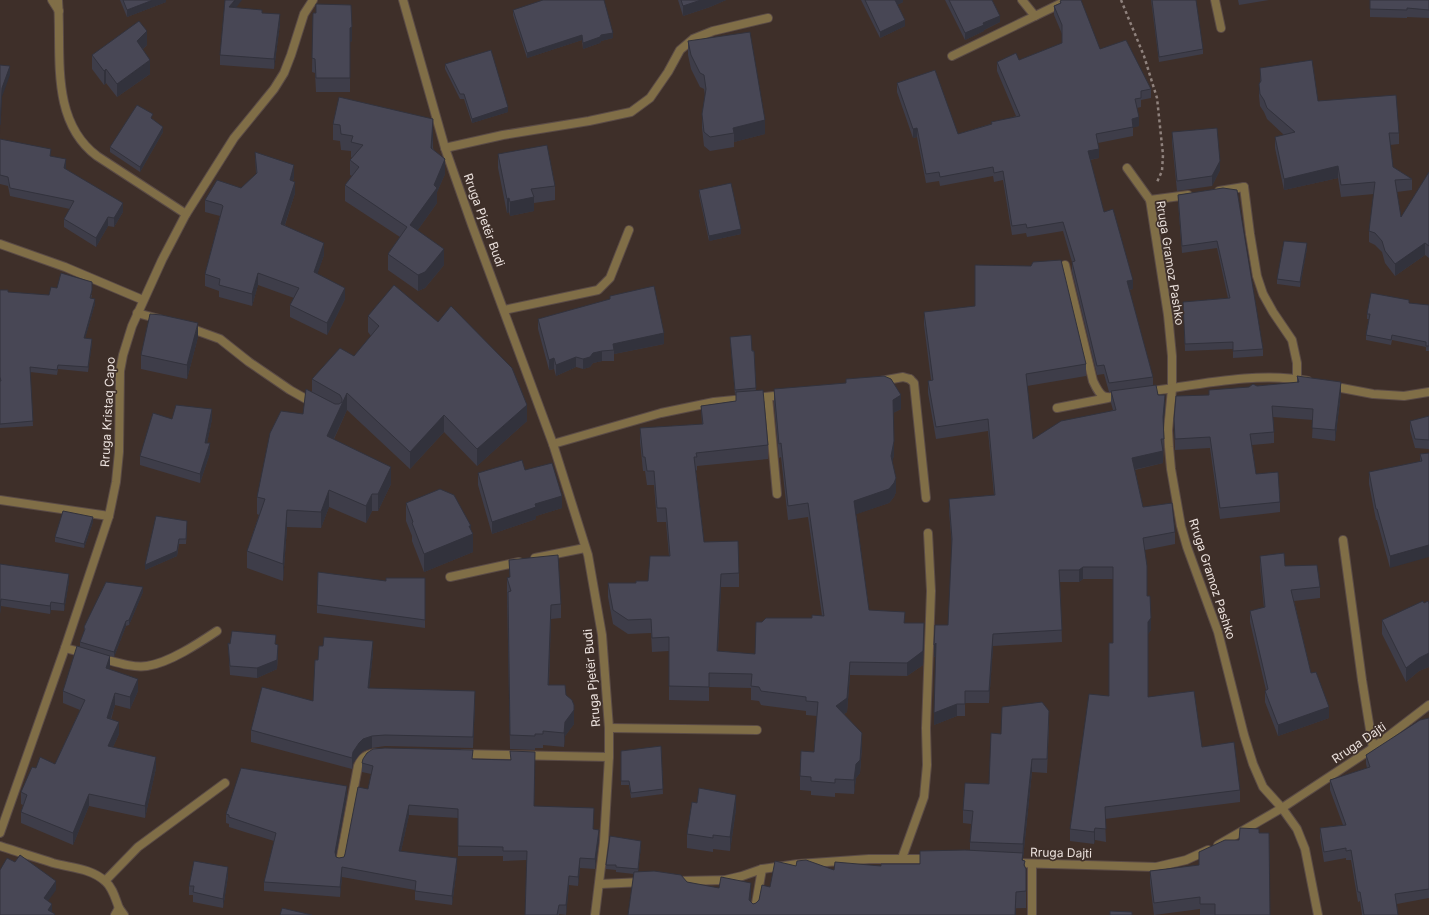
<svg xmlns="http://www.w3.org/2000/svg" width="1429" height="915" viewBox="0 0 1429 915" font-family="Inter,sans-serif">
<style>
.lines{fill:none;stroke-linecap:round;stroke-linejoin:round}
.service-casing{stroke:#5a4b46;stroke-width:10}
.minor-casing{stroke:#5a4b46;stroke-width:10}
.tertiary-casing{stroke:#5a4b46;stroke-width:10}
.path{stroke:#8f827d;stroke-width:2.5;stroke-dasharray:3 3;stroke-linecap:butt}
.service{stroke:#806e47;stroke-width:8}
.minor{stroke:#806e47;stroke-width:8}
.tertiary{stroke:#806e47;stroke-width:8}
.wall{fill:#3e3d49}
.shaded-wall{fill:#32323c}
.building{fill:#484755;stroke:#32323c}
.labels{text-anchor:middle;stroke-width:3.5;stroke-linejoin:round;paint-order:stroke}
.street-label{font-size:12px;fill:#ebe1dd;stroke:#3e2f29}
</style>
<rect width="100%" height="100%" fill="#3e2f29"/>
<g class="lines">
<g class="service-casing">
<g id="service">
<path d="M52,0L59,11"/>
<path d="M952,56L1035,16"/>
<path d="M445,148L503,135L589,121L631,112L650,98L668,72L680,50L693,39L713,31L768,18"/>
<path d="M1127,168L1150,200L1188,195"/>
<path d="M1219,191L1244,187"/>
<path d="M0,244L65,267L143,300"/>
<path d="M137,313L159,319"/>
<path d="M187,327L220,339L249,362L290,390L313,403"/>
<path d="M910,379L914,383L926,498"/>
<path d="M768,397L777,494"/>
<path d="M1057,408L1108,398"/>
<path d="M1343,540L1362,680L1373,748"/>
<path d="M535,558L585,548"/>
<path d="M450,577L519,562"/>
<path d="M65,648L84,653"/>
<path d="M101,658C116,662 132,668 147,666C169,663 199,643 217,631"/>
<path d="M609,728L757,730"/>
<path d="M105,881L138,847L225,783"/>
<path d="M115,915L119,908L124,915"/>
</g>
</g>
<g class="minor-casing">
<g id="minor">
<path d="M58,0C62,53 49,120 97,156L186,214"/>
<path d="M1022,0L1035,16L1068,0"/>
<path d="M1215,0L1221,28"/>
<path d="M1244,187L1250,234L1257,276L1263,294L1273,312L1292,340L1297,363V379"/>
<path d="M1150,200L1168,315L1172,356V389L1168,430L1169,447L1171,469L1181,526L1187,547L1218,632L1244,735L1253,764L1263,787L1282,808"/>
<path d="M1065,265L1093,381C1101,398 1103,399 1121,396"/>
<path d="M504,310L598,290L610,278L629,230"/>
<path d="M881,381L903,377L910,379"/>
<path d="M1331,386L1373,394L1404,396L1429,392"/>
<path d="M1146,392C1198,385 1256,371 1308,381"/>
<path d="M553,444L661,413L714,402L784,395"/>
<path d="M0,500L109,516"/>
<path d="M463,754L609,757"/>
<path d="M0,846C18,852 35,857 53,863C71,868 90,868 105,881C113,888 115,898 119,908"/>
<path d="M902,858L924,797L927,765L926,728L931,591L928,533"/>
<path d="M340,862L358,766C362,757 366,755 375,753"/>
<path d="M754,915L762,869"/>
<path d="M1032,915V864"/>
</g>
</g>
<g class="tertiary-casing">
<g id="tertiary">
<path d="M403,0L445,148L472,225L553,444L588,555L602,635L609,728V757L604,842L595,915"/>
<path d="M1282,808L1297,829L1305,849L1318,915"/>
<path d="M0,833L65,648L109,516L116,482L119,452L120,371L123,355L132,326L162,260L186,214L234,138L274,89L284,73L291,55L304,14L313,0"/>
<path d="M1218,845L1282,808L1373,748L1429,705"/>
<path d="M1014,863L1156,867L1186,860L1208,850"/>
<path d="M677,881L725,880L742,876L762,869L798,864L869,859H931"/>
<path d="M600,884L643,882"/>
</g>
</g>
<path class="path" d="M1121,0L1144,56L1157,98L1163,155L1162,171L1157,182"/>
<use href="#service" class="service"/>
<use href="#minor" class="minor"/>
<use href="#tertiary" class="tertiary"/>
</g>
<g class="wall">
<path d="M120,0H166V2L127,17Z"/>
<path d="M678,0H726L710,7L683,16Z"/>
<path d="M861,0H903V2L897,5L905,26L880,38Z"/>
<path d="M945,0H992L1000,22L984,30V31L965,40Z"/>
<path d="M1151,0H1196L1203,49V54L1159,62Z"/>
<path d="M1238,0H1269L1239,5Z"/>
<path d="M1429,0V18L1407,17V18L1370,17V9Z"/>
<path d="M1060,1L1100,49L1151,89V98L1141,100V107L1137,108L1139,126L1133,127V136L1098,143L1099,158L1090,160L1104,212L1133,289L1129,290L1153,377V385L1165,407L1163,425L1164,439L1163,463L1135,470L1143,507L1175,532V544L1145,550L1147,596L1151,630L1148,634V697L1202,747L1240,790V802L1105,819L1106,842L1095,840L1094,844L1070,841V829L1109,696L1113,643V579H1083L1079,582H1060L1062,642L993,646L989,703H965V716H957L934,725L936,656L934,657L948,625L952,547L949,511V499L994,495L988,431L936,439L928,393V381L931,380L924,325V312L1086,364V376L1027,386L1033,439L1113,410L1111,403V392H1109L1104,374L1097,375L1072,271V262L1063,231L1027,237L1026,233L1012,235L1003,180L994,182L993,176L940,186L939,181L926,183L917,137L913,138L897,92V83L958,134L1016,116L997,71V62L1019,60L1062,43V34L1054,15V6L1060,3Z"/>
<path d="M236,8L262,13L280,24L274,69L220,65V55Z"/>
<path d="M513,10L613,38L601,41L600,43L583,49L582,40L527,58L513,15Z"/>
<path d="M313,13L352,41L350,42V92H316L315,73L312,72Z"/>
<path d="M688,41L765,134L734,142V147L710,151L704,146L702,128V114L705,96L704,89L700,87L691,69L688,55Z"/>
<path d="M147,45L143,49L150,74L117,97L106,83L104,85L92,69V55Z"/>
<path d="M445,64L508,112L472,123L464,99H460L445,69Z"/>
<path d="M1260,68L1318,101L1399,133V144L1390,145L1393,167L1412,179V190L1397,192L1401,217L1429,172V258L1425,255L1395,276L1385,263L1382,252L1375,245L1369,242V231L1374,194L1341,197L1338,178L1284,190L1275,148V137L1284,135L1267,119L1264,112L1260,106L1259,96V84L1260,82Z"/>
<path d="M153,119L163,132L140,172L110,152V147Z"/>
<path d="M333,124L433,135V148L445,174L437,192V203L417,231L444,265L425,288L418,291L388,270V254L400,237L345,201V185L352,176L350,175V160L352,158L351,157V151L341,150L340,141L333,140Z"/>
<path d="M1172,132L1220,170L1212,186L1177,191L1172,142Z"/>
<path d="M0,139L51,156L66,169L123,212L114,227L108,226L96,247L64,227V219L70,209L10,196L8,186L0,184Z"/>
<path d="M255,152L294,177L293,181L295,193L285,225L324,255L317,274L345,299L327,335L290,317V305L294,298L258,285L252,306L219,297V291L205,286V274L220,216L205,212V200L241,188L256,174Z"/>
<path d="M498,154L555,186V200L534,203V211L510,216L509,212L507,213L498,168Z"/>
<path d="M1223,188L1263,349V356L1233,358V349L1185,351L1183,302L1228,298L1217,248L1182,253L1178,202V195Z"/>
<path d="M699,190L741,234L709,241L699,195Z"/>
<path d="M1307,248L1300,287L1277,284V279Z"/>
<path d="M0,290L8,292L49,295H92L91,299L95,304L85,338L92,343L88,372L58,369L57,375L30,372L33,426L0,428Z"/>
<path d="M610,296L664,344L614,354V361H602L593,363L590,367L583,369L576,367L556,376L554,369L549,370L538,329V319L610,300Z"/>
<path d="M1409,303L1429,305V351H1426V347L1392,340L1391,345L1366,340V335L1369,319H1367V314Z"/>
<path d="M368,316L527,421L477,466L444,432L410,469L347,410L334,439L391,484L378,511H372L366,523L329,507L321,528L287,527L283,581L247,568V551L259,515L257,514V497L303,414L312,392V379L354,356L371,336L368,332Z"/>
<path d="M198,337L187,379L141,369V355Z"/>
<path d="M730,337L754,351L756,391L768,445V459L697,466V470L696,471L704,542L739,573V587H721L718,651L755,654L762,622L812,618L822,616L808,517L788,520L781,457L779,458L774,403V389L901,409L893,413L894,455L892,462L896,492L894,497L889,503L856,514L869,610L905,623L924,637L923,665L907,676L850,675L847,712L844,714L862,747L860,773L856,778L854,794L835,793V797L811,795V791L800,790V776L814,752L817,716L806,715V711L761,705L759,701L751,700V688L709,687V701L669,700V651L652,652L651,633L628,634L613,624L608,597V583H636L648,581L669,556L666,522H657L654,485H647L645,471H643L640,442V428L702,424L701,406L736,401V394L735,395Z"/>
<path d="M1297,376L1341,393L1335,441L1312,438L1313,420L1273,417L1274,432V443L1252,445L1256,474L1280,502V512L1220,519L1210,448L1175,450L1174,419L1209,395L1257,386L1297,383Z"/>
<path d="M1429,416V449L1415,448L1410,430V421Z"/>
<path d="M172,419H212L207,443L210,453L200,483L140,465V456Z"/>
<path d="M1429,453L1390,568L1377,520H1376L1369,484V472L1420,462V454Z"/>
<path d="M525,470L562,508L536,516V519L492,534L478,485V473Z"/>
<path d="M406,503L471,531L473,552L424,572L412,541V536L406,521Z"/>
<path d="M93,522L84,548L55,542V537Z"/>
<path d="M187,526L186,544H179L177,556L145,570Z"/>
<path d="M1260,556L1285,566L1320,587V598L1294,601L1311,673L1329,718L1278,736L1265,702V691L1266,690L1250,622V611L1264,608L1260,567Z"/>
<path d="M509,560L561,604V618L551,619L549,685L566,695L574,719V724L565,736L564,747L543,745V748H535V750L510,749L507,592V578L510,577Z"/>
<path d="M0,564L69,581L64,611L51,610L50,614L1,606L0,614Z"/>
<path d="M425,578V628L317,613V605L386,581Z"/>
<path d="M143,592L129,625L126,626L114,657L110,656V667L109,669L138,691L130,709L115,705L111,720L119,734L113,747L156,768L145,818L89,806L73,845L21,823V812L23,805L21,804V792L36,768L55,764L80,710L63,703V691L80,647V642L84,632V627Z"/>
<path d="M1424,603L1429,667L1419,671L1406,682L1382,634V620Z"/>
<path d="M228,643L276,644L278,655L277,669L257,678L230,675Z"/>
<path d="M373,653L369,688L475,702L473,748L385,746L372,748L363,751L359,755L353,763L352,769L251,742V730L313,701L318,660Z"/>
<path d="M1429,718V898L1397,904L1398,915H1362L1360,901L1358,902L1351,860H1346V858L1324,862L1320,837V828L1343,825L1330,790V780L1367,768L1366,764V755Z"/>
<path d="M1049,724L1047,773L1032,772L1023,858V860L1026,869V908L628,915L634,874L616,872V870L606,869V865L641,846L638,872L687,882L751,900V902L753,904L756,903L770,887L796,866L834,870L920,864L970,850V842L971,824L963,823V810L989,784L1001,734Z"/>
<path d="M661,746L663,794L631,798L629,785H621V751Z"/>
<path d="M473,759L534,806L593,829L599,839L595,869L580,868L578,886L569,885L566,915L559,914V915H525L527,860L503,861V856H458V818L409,815L401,851L457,867L452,905L415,900V890L342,877L340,897L264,891V882L274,841L229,827V824L226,823V814L347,795L336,855V857L339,858L344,857L345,854L368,789L371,774L362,772V763Z"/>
<path d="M736,809L730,851L713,849V852L687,848V834Z"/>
<path d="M1259,833L1270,915H1200V909L1154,915L1150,883V871L1199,865L1239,840Z"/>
<path d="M228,876L223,908L193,902V895H189V886Z"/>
</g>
<g class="shaded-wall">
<path d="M153,0H166V2L127,17V10Z"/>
<path d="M235,0H242L229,17V7Z"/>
<path d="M701,0H726L710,7L683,16V6Z"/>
<path d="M895,0H903V2L895,6Z"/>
<path d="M280,14V24L274,69V59Z"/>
<path d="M1000,16V22L984,30V31L965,40V33L983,23Z"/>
<path d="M905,20V26L880,38V32Z"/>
<path d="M352,27V41L350,42V92V28Z"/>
<path d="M147,31V45L137,55V41Z"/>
<path d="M613,33V38L601,41L600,43L583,49V43L601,35Z"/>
<path d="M582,35V40L527,58V53Z"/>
<path d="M150,60V74L117,97V84Z"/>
<path d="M10,66V75L2,97L0,134L2,88Z"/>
<path d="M106,69V83L104,85V71Z"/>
<path d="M508,107V112L472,123V119Z"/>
<path d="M1139,117V126L1132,128V119Z"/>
<path d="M433,119V135L431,163V148Z"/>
<path d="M765,120V134L734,142V133L733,128Z"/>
<path d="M163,127V132L140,172V167Z"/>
<path d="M917,128V137L913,138V129Z"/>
<path d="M1099,149V158L1088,160V151Z"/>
<path d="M66,159V168L64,176V168Z"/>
<path d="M445,159V174L437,192V203L410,241V225L434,185Z"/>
<path d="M1220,161V170L1212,186V176Z"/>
<path d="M294,165V177L290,192V180Z"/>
<path d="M1338,166V178L1284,190V179Z"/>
<path d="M295,182V193L281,236V224Z"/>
<path d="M534,197V211L510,216V202Z"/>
<path d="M509,198V212L507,213V199Z"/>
<path d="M123,203V212L114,227V218Z"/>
<path d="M108,217V226L96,247V238Z"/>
<path d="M741,229V234L709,241V236Z"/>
<path d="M324,243V255L314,284V272Z"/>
<path d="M1307,243V248L1300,287V282Z"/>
<path d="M1425,243V255L1395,276V264Z"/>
<path d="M444,249V265L425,288L418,291V275Z"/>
<path d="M258,273V285L252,306V294Z"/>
<path d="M1133,280V289L1127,290V281Z"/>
<path d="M345,288V299L327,335V323Z"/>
<path d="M95,299V304L84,342V338Z"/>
<path d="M198,323V337L187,379V365Z"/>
<path d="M664,333V344L614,354V350L613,344Z"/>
<path d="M92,339V343L88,372V367Z"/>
<path d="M602,351V361L593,363L590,367L583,369V359L593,353Z"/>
<path d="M576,357V367L556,376V365Z"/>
<path d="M554,358V369L549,370V360Z"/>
<path d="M1341,382V393L1335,441V430Z"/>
<path d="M347,393V410L327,453V436Z"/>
<path d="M901,395V409L893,413V400Z"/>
<path d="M1165,395V407L1163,430V417Z"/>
<path d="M527,405V421L477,466V449Z"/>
<path d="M212,409V419L205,453V443Z"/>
<path d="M444,415V432L410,469V452Z"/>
<path d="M894,441V455L891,469V456Z"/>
<path d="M210,443V453L200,483V474Z"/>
<path d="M1163,451V463L1132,470V458Z"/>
<path d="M391,467V484L378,511V494Z"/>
<path d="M896,478V492L894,497L889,503L854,515V501Z"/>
<path d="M329,490V507L321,528V512Z"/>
<path d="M372,494V511L366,523V506Z"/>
<path d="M562,496V508L536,516V519L492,534V522L535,504Z"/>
<path d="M287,510V527L283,581V564Z"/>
<path d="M93,517V522L84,548V544Z"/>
<path d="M469,526H471V534H473V552L424,572V554Z"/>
<path d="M179,539L177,556L145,570V565Z"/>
<path d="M1429,545V557L1390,568V556Z"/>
<path d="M1083,567V579L1079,582V570Z"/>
<path d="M69,574V581L64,611V604Z"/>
<path d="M721,574V587L717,665V651Z"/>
<path d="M143,587V592L129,625V620Z"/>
<path d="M1,599V606L0,614V606Z"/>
<path d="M51,602V610L50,614V606Z"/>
<path d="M551,605V619L548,699V685Z"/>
<path d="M1151,618V630L1148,634V622Z"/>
<path d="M126,621V626L114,657V652Z"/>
<path d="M924,623L923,665L907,676V663Z"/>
<path d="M993,634V646L989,703V691Z"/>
<path d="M373,641V653L368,699V688Z"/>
<path d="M936,643V655L934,657V645Z"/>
<path d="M278,645L277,669L257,678V668Z"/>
<path d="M1429,653V667L1419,671L1406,682V668L1419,658Z"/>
<path d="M110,656V667L106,680V668Z"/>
<path d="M850,662V675L847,712L836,719V706Z"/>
<path d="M138,679V691L130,709V697Z"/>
<path d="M475,691V702L473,748V737Z"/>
<path d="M115,693V705L107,730V718Z"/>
<path d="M957,704V716L934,725V713Z"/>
<path d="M574,705V724L565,736L564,747V733L565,722Z"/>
<path d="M1329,707V718L1278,736V725Z"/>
<path d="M119,722V734L108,758V746Z"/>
<path d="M862,733V747L860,773L856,778L854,794V780L856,764Z"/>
<path d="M372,736V748L363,751L359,755L353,763L352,769V758L353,752L359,743L363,739Z"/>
<path d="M156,757V768L145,818V806Z"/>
<path d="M1032,759V772L1023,858V870L1022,860L1023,844Z"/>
<path d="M347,786V795L335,861V852Z"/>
<path d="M89,794V806L73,845V833Z"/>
<path d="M736,795V809L730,851V837Z"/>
<path d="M409,805V815L399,860V851Z"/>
<path d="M1095,828V840L1094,844V832Z"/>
<path d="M599,830V839L595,869V859Z"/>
<path d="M641,841V846L638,874V869Z"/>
<path d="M457,858V867L452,905V896Z"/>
<path d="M580,858V868L578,886V877Z"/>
<path d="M228,867V876L223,908V899Z"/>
<path d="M342,867V877L340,897V887Z"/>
<path d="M569,876V885L566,915V905Z"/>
<path d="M56,881V890L44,907V898Z"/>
<path d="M751,883V900L749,915V900Z"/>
<path d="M1016,892V915H1015Z"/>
<path d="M52,904V913L48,910Z"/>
</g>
<g class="building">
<path d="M123,0H153L127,10Z"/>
<path d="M225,0H235L229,7L262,10V13L280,14L274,59L220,55Z"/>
<path d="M543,0H604L613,33L601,35L600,37L583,43L582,35L527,53L513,10Z"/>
<path d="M681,0H701L683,6Z"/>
<path d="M865,0H895L905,20L880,32Z"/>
<path d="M949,0H992L1000,16L983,23L984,25L965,33Z"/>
<path d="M1062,0H1081L1100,49L1126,40L1151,89L1141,91V98L1135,99L1139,117L1132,119L1133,127L1096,134L1099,149L1088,151L1104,212L1113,209L1133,280L1127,281L1153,377L1109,383L1104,365L1097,366L1072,262L1075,261L1063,222L1027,228L1026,224L1012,226L1003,171L994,173L993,167L940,177L939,172L926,174L917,128L913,129L897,83L935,70L958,134L992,124L991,122L1020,116L997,62L1016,53L1019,60L1062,43V25L1054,6L1061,3L1060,1Z"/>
<path d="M1152,0H1196L1203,49L1159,57Z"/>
<path d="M1370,0H1429V10L1407,8V10L1370,9Z"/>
<path d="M316,4L351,5L352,27L350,28V78H316L315,59L312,58L313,13H316Z"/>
<path d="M139,21L147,31L137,41L150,60L117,84L106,69L104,71L92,55Z"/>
<path d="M750,32L765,120L733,128L734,133L710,137L704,132L702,114L706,89L704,75L700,73L691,55L688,41Z"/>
<path d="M491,50L508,107L472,119L464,94H460L445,64Z"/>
<path d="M1312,60L1318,101L1396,95L1399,133H1389L1393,167L1412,179L1395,180L1401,217L1429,172V246L1425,243L1395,264L1385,251L1382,241L1375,233L1369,231L1375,182L1341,185L1338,166L1284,179L1275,137L1295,132L1267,108L1264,100L1260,94L1259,84L1261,81L1260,68Z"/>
<path d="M0,65L10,66L2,88L0,125Z"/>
<path d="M339,97L433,119L431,148L445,159L434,185L437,188L410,225L444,249L425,272L418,275L388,254L407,227L345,185L359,167L350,160L363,145L351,142L353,136L341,134L340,125L333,124Z"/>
<path d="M137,105L153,114L151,118L163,127L140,167L110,147Z"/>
<path d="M1217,128L1220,161L1212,176L1177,181L1172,132Z"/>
<path d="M0,139L51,149L50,156L66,159L64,168L123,203L114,218L108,217L96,238L64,219L74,201L10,188L8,177L0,175Z"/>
<path d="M547,145L555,186L531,189L534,197L510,202L509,198L507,199L498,154Z"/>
<path d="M255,152L294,165L290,180L295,182L281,224L324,243L314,272L345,288L327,323L290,305L299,288L258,273L252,294L219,285L220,279L205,274L223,206L222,205L205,200L217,180L241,188L257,173Z"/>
<path d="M731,183L741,229L709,236L699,190Z"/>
<path d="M1223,188L1237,190L1263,349L1233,351V342L1185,344L1183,302L1230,298L1217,241L1182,246L1178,195Z"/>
<path d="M1284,241L1307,243L1300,282L1277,279Z"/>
<path d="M1061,260L1086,364L1026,374L1033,439L1061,421L1116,410L1111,391L1156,385L1158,395H1165L1163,417L1164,439H1161L1163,451L1132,458L1143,507L1172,503L1175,532L1143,538L1147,566V596H1150L1151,618L1148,622V697L1194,691L1202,747L1234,742L1240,790L1105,807L1106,829L1095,828L1094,832L1070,829L1089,694L1109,696V643H1113V567H1083L1079,570H1059L1062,630L993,634L989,691H965V704H957L934,713L936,643L934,645L935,625H948L952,539L949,499L995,495L988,419L936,427L928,381L933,380L924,312L975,306V265L1031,266L1033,262Z"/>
<path d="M61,273L92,282V290L90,298L95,299L84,338L92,339L88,367L58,365L57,370L30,367L33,421L0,424V381H1L0,377V290H8V292L49,295L51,287L57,288Z"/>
<path d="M394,285L438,322L451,306L512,368L527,405L477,449L444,415L410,452L347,393L327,436L391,467L378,494H372L366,506L329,490L321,512L287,510L283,564L247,551L265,499L257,497L270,433L281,411L303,414L306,389L335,404H339L342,402V399L340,395L312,379L340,348L354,356L379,326L368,316Z"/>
<path d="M654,286L664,333L613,344L614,350L602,351L593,353L590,357L583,359L576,357L556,365L554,358L549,360L538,319L610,299V296Z"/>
<path d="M1371,293L1409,300V303L1429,305V346H1426V342L1392,335L1391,340L1366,335L1370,314H1367Z"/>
<path d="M150,314L162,315L198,323L187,365L141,355Z"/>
<path d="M751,335L752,351H754L756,388L735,390L730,337Z"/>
<path d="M884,376L891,379L901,395L893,400L894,441L891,456L896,478L894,483L889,489L854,501L869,610L905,612L904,623H924L923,651L907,663L850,662L847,698L836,706L862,733L860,760L856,764L854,780L835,779V783L811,781V777L800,776L801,751L814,752L818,702L806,701V697L761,691L759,687L751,686L752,674L709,673V687L669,686V637L652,638L651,619L628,620L613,610L608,583H636V581H648L650,556H670L666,508H657L654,471H647L645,457H643L640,428L703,424L701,406L736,401V392L763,390L768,445L696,453L697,457H694L704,542L738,541L739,573L721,574L717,651L755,654L756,622H762L766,618H812V615L824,616L808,503L788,506L781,443L779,444L774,389L846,383V379Z"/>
<path d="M1297,376L1341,382L1335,430L1312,428L1313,409L1272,406L1274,432L1250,434L1256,474L1278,472L1280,502L1220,508L1210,437L1175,439L1174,419L1176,396L1209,395V390L1249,387L1253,384L1257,386L1299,382Z"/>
<path d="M176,405L212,409L205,443H210L200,474L140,456L153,413L172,419Z"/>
<path d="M1429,416V440L1415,439L1410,421Z"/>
<path d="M1429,453V545L1390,556L1377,509H1376L1369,472L1422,461L1420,454Z"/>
<path d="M522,460L525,470L552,463L562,496L535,504L536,507L492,522L478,473Z"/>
<path d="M440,489L454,495L471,526H469L473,534L424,554L412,523L413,522L406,503Z"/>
<path d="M63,511L93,517L84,544L55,537Z"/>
<path d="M156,516L187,521L186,539H179L177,551L145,565Z"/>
<path d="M1284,553L1285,566L1317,565L1320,587L1291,590L1311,673L1316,672L1329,707L1278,725L1265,691L1268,689L1250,611L1265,607L1260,556Z"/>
<path d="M558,555L561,604L551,605L548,685H565L566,695L572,700L574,705V710L565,722L564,733L543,731V734H535V736L510,735L508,592L511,591L507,578L510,577L509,560Z"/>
<path d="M0,564L69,574L64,604L51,602L50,606L1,599L0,606Z"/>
<path d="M318,572L386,581V578H425V620L317,605Z"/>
<path d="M106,582L143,587L129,620L126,621L114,652L80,642L85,629L84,627Z"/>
<path d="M1423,601L1424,603L1428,601L1429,604V653L1419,658L1406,668L1382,620Z"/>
<path d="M232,631L276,635L275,644L278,645L277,660L257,668L230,666L228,643L230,644Z"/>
<path d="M324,637L373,641L368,688L475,691L473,737L385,735L372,736L363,739L359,743L353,752L352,758L251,730L262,687L313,701L315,660H318L319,646H323Z"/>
<path d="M77,646L110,656L106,668L138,679L130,697L115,693L107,718L119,722L108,746L156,757L145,806L89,794L73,833L21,812L27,795L21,792L32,767L36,768L40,757L55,764L85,700L63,691Z"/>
<path d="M1042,702L1049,711L1047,759H1032L1023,844L970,842L973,811L963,810L965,783L989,784L991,733L1001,734L1002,707Z"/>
<path d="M1429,718V889L1395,894L1398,915H1364L1360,892H1358L1351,850L1346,851V848L1324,852L1320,828L1346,825L1330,780L1370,767L1366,755L1420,720Z"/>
<path d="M661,746L663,789L631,793L629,781H621V751Z"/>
<path d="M385,748L473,750L472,759L511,760L510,751L535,752L534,806L594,808L593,829L599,830L595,859L580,858L578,877L569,876L566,905H559L557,915H525L527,851H503V847L458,846V809L409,805L399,851L457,858L452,896L415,891L416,881L342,867L340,887L264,882L276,833L229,817V815L226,814L241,768L347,786L335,852L336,857L339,858L344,857L345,854L358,787L368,789L373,766L362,763L363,759L367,753L373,749Z"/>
<path d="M699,788L736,795L730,837L713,835V838L687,834L692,802L697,803Z"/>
<path d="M1240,828L1259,829V833H1269L1270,915H1215V904H1200V897L1154,903L1150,871L1199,865V852L1225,840H1239Z"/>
<path d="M610,836L641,841L638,869L616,867V865H606Z"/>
<path d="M965,850L1023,853L1022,860L1025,861L1024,865L1026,869V891L1016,892L1015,915H628L634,872L654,871L681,875L687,882L719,888L721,877L751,883L749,900L753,904L756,903L759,900L762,885L770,887L775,861L796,866L797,861L806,860L834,870L835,862L881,866V864H920V851Z"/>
<path d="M20,855L56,881L44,898L52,904L48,910L55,914L54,915H0V870L7,858L15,862Z"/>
<path d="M194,861L228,867L223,899L193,892L194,886H189Z"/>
<path d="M282,908L312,915H280Z"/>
<path d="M1110,911L1132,912V915H1110Z"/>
</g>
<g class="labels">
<g class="street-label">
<text transform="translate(484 220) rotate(70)" y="4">Rruga Pjetër Budi</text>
<text transform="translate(1170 263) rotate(81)" y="4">Rruga Gramoz Pashko</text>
<text transform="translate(108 412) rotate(-87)" y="4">Rruga Kristaq Capo</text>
<text transform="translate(1212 579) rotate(72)" y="4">Rruga Gramoz Pashko</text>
<text transform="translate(592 678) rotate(-95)" y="4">Rruga Pjetër Budi</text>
<text transform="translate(1359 743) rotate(-34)" y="4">Rruga Dajti</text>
<text transform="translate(1061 853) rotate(1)" y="4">Rruga Dajti</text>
</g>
</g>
</svg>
